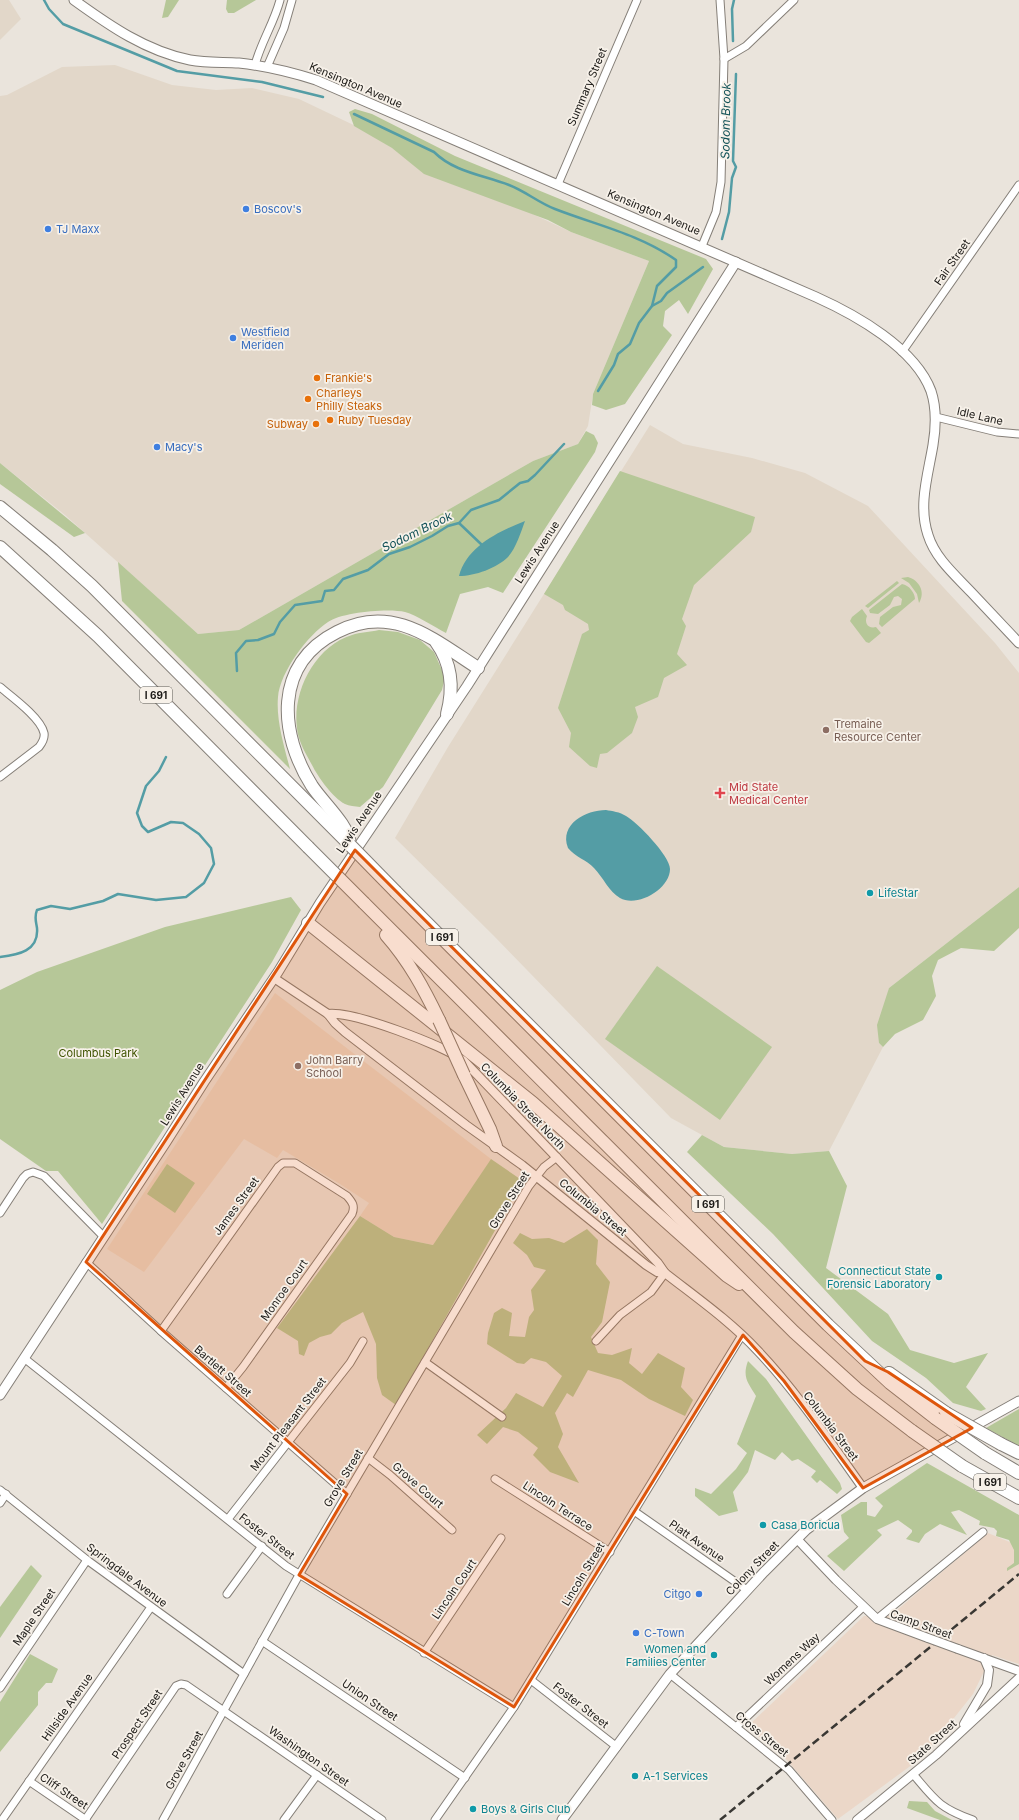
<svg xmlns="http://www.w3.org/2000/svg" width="1019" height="1820" viewBox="0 0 1019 1820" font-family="Inter,sans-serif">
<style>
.built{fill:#e2d7c9}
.industrial{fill:#ebd7c8}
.education{fill:#e9d8c7}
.green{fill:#b6c798}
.water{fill:#549da5}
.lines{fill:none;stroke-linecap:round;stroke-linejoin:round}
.stream{stroke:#549da5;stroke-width:2.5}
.minor-casing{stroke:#857f78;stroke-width:9}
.tertiary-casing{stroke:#857f78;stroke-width:10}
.secondary-casing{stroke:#857f78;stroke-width:11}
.motorway-casing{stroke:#857f78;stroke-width:14}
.minor{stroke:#fff;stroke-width:7}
.tertiary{stroke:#fff;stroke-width:8}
.secondary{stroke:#fff;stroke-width:9}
.motorway{stroke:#fff;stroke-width:12}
.rail{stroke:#393733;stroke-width:2.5;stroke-dasharray:8 4;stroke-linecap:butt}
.tertiary-bridge-casing{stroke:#857f78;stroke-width:10;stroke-linecap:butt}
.motorway-bridge-casing{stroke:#857f78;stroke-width:14;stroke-linecap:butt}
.tertiary-bridge{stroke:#fff;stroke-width:8}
.motorway-bridge{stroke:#fff;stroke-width:12}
.marked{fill:#de560c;fill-opacity:0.2;stroke:#de560c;stroke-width:3;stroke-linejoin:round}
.shop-dot{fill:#3f7fe0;stroke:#f7f1e9;stroke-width:1.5}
.food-dot{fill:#e8710a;stroke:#f7f1e9;stroke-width:1.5}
.education-dot{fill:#8d6e63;stroke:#f7f1e9;stroke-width:1.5}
.health-dot{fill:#e0444e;stroke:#f7f1e9;stroke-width:1.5}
.culture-dot{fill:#0f9aa8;stroke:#f7f1e9;stroke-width:1.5}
.labels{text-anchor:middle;stroke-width:3.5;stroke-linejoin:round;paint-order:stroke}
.shield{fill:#f7f1e9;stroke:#5d5a55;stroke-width:1}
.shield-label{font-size:10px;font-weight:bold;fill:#1b1916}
.street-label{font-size:11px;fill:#1b1916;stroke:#f7f1e9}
.shop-label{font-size:11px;fill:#366cbe;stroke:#f7f1e9;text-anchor:start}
.food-label{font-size:11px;fill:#c56008;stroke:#f7f1e9;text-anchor:start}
.education-label{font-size:11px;fill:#785e54;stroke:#f7f1e9;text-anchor:start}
.health-label{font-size:11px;fill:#be3a42;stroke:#f7f1e9;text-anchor:start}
.culture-label{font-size:11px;fill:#0d838f;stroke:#f7f1e9;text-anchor:start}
.park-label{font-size:11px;fill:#3f5300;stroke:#f7f1e9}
.water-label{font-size:12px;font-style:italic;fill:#125258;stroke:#f7f1e9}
</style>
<rect width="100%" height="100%" fill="#eae4dc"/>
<g class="built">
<path d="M0,0H9L21,19L0,40Z"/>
<path d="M115,65L172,85L216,90L252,88L299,99L364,130L392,148L571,232L649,261L593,394L588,426L578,444L533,461L239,630L198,634L65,515L0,463V96L7,95L62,67Z"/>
<path d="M650,425L683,444L752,458L805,473L868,506L995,643L1019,673V887L889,988L879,1043L883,1047L829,1151L792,1154L724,1147L671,1118L493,935L395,838L448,747Z"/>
</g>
<path class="industrial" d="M988,1533L1019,1546V1664L992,1655L973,1694L924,1756L838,1819L785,1758L747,1727L864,1616H890Z"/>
<path class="education" d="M275,993L491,1159L434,1245L394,1237L360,1216L369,1203L340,1184L283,1150L277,1158L244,1139L144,1272L107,1249Z"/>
<g class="green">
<path d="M166,0H179L168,17L162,18Z"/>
<path d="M227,0H256L234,13H228L226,9Z"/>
<path d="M355,109L372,114L455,156L706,259L713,269L688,314L679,300L665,311L663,326L672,335L625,404L606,410L592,405L593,394L649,261L571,232L548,220L424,174L392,148L354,126L349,112Z"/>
<path d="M586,431L594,435L598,443L595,452L503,593L488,587L460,594L446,633C434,627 417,615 405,612C389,608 342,612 328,622C308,635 280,672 278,697C276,720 284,746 290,769L122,601L118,562L198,634L239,630L533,461L578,444Z"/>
<path d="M0,463L85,533L74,537L0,484Z"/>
<path d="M620,471L755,517L751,532L694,585L682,619L686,626L677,654L687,665L664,678L658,697L635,707L638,717L632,733L607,753L600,754L597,768L590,766L569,747L571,733L558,708L582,634L589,630L588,624L565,610L563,605L544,594Z"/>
<path d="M908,577C919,580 926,592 919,603L917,594L909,583L901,578Z"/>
<path d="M897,581L899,583L868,608L865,606Z"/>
<path d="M902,584C909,585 915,593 915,599L882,627L879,624L880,617L893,607L901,605L902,599L898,596L894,597L890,605L878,614L870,613L869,610Z"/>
<path d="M862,609L867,616C864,623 868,629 876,627L881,633L869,643L866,642L850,621L852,617Z"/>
<path d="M379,630L398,632L420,640L434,652L445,677L442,690L383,787L360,807C355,806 349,806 345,804C333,798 318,777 312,765C306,754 298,741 297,728C292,692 315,646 352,635C360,632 370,632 379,630Z"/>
<path d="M1019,887V928L994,951L961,948L938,960L932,976L936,996L923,1020L895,1034L883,1047L879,1043L877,1025L889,988Z"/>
<path d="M291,897L301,910L272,962L102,1224L58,1171H46L0,1139V990L37,972L165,927Z"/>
<path d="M657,966L772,1047L720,1120L605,1039Z"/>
<path d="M702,1135L724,1147L792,1154L829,1151L847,1186L826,1268L888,1314L910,1350L954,1363L988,1353L966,1387L986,1409L981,1411L953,1403L926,1378L872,1341L773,1234L687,1152Z"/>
<path d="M491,1159L523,1181L396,1405L382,1395L377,1378L376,1344L363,1312L342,1323L331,1334L320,1337L309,1343L304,1356L299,1354L298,1341L277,1328L360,1216L394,1237L433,1245Z"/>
<path d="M167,1164L195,1183L175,1213L147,1194Z"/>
<path d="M587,1229L598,1240L596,1264L610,1282L602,1322L591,1337L598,1353L612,1355L632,1348L629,1363L642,1374L658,1353L685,1368L681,1387L693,1400L685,1416L649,1399L621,1380L588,1370L573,1397L567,1393L555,1413L563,1434L558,1447L579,1483L550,1472L533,1455L538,1448L518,1432L503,1427L487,1444L477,1435L506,1408L516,1393L543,1407L562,1376L546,1362L531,1358L524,1364L517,1363L487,1344L488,1333L494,1313L502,1308L512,1313L509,1336L525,1337L529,1317L534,1310L531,1290L546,1270L534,1267L527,1255L513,1243L520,1233L532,1239L549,1238L564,1243Z"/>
<path d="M748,1361L766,1379L840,1483L842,1489L837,1494L820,1480L817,1483L811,1477L816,1471L798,1459L792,1461L782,1452L775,1460L755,1450L748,1472L733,1492L738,1511L719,1516L695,1496V1488L711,1494L736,1469L747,1453L737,1444L756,1396C748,1383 742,1377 748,1361Z"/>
<path d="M1019,1409V1446L986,1428Z"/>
<path d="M927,1463L1019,1515V1564L1007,1571V1568L1014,1563V1550L1009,1540L996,1536L997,1531L994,1528L979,1525L980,1521L959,1510L951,1512L967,1535L940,1524L925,1534L919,1543L906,1539L912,1532V1530L898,1520L877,1530L882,1535L844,1571L827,1556L849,1538L844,1532L841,1515L861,1502H867V1515L875,1517L883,1506L875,1498Z"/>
<path d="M31,1565L42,1576L0,1638V1607Z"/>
<path d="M30,1654L58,1669L52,1683H46L38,1692V1705L0,1752V1702Z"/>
<path d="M909,1801L927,1802L935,1811L952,1820H940L907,1808Z"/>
</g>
<g class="water">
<path d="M525,521C521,532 516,548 508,557C497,568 475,576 459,576C467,546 500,531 525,521Z"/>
<path d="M606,810C612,811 620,812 626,816C637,822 670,856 670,869C670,889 637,908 620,898C609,892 603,877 594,868C587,860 575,857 568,848C559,824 586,810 606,810Z"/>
</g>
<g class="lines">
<g class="stream">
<path d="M44,0L49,9L63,24L177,71L262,82L323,97"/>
<path d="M733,41L732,9L734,0"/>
<path d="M354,114L434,152C454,172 483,175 509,185C525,191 539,203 555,209C596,225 639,234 676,260V267L657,286L652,306"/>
<path d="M722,239L729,212L732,178L736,167L733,161L736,74"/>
<path d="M598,391L614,365L618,354L630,344L639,323L652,306L661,301L667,293L703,267"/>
<path d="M459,523L482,545"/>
<path d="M237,671L236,653L246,641L258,640L274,634L280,622L295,605L322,601L325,591L334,590L343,579L368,570L389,554L410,547L432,536L448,526L459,523L471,510L499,500L520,483L528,481L535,475L564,444"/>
<path d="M0,957C18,955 39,951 37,928C36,921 34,917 37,910L51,906L70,909L103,901L118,894L156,900L186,897L204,883L214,864L211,848L199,834L183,823L171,822L148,832L142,826L137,813L146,786L159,771L166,757"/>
</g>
<g class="minor-casing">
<g id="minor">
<path d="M724,59L746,46L794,0"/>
<path d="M255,65C261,42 274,23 280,0"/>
<path d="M267,67L284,28L292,0"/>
<path d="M558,184L637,0"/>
<path d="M702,246L716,212L721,182L724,59L720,0"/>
<path d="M902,352L1019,185"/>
<path d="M936,417L997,432L1019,434"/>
<path d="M0,687C12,697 41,718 44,733C45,738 42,743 39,747L0,777"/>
<path d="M0,1213L23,1178L27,1174L33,1172L44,1176L104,1237"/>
<path d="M86,1262L161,1331L347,1494"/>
<path d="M161,1331L278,1167L283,1163H295L347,1196C353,1203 355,1206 352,1214L243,1367L226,1388"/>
<path d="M596,1341L620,1315L651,1292L665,1273"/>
<path d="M24,1358L286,1566L514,1707"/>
<path d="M425,1362L502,1417"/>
<path d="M368,1458L390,1475L452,1530"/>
<path d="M495,1479L610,1552"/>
<path d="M0,1490L87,1560L244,1674"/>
<path d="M0,1503L6,1494"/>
<path d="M634,1511L747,1590"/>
<path d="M228,1519L350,1363L363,1341"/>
<path d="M227,1594L262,1546"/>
<path d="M877,1619L983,1532"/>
<path d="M262,1641L465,1778"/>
<path d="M424,1653L501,1538"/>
<path d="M670,1674L789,1770L832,1820"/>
<path d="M531,1680L617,1747"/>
<path d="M0,1688L87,1560"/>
<path d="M736,1727L863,1607"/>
<path d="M913,1774C935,1800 939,1808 973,1820"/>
<path d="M29,1781L86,1820"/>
<path d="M2,1820L151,1607"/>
<path d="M85,1820L176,1686L181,1684L186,1685L382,1820"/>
<path d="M163,1820L299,1575L529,1186L544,1167L557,1157"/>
<path d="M284,1820L317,1775"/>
<path d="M435,1820L514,1707L742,1335"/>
</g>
</g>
<g class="tertiary-casing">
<g id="tertiary">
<path d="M274,978L328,1014L335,1023L345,1032L466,1125L522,1165L646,1265L657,1272L665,1273C697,1298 730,1321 758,1351C797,1392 830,1442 863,1488"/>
<path d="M328,1014C353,1011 443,1045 464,1061L658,1263L665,1273"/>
<path d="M797,1539L836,1580L877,1619L928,1638"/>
<path d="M958,1649L1019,1671"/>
<path d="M964,1724L987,1685L989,1670L984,1658"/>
<path d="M857,1820L936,1755L1019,1678"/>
</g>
</g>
<g class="secondary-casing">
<g id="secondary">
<path d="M74,0C110,26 146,51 190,60C206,63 223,62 239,63C266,66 291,72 316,80L816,297C856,315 915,348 931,391C937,409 936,427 933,445C928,475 918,505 928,535C935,558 955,575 971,592C987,609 1003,626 1019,643"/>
<path d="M0,1395L166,1142L204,1082L278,972L320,903L467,686L736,262"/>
<path d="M562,1820L670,1674L764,1572L806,1530L863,1488L1019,1401"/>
</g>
</g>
<g class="motorway-casing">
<g id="motorway">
<path d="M0,507L52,550L92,586L350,845"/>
<path d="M0,547L98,636L308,847"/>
<path d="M436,642C452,664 454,688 447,714"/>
<path d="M350,844C348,824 324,804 312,786C279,734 273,664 337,632C392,603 433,639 478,668"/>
<path d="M396,892L828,1325L890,1383L935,1418"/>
<path d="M364,903L794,1332L857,1389L912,1431"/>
<path d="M308,923L533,1103L727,1276L739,1284"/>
<path d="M386,935C409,961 424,989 439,1020"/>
<path d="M464,1075L490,1129L496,1146"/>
<path d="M889,1373L946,1413"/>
<path d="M1001,1444L1019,1453"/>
<path d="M985,1453L1019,1473"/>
<path d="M962,1466L1019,1498"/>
</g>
</g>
<use href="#minor" class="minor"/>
<use href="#tertiary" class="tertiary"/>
<use href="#secondary" class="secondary"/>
<use href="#motorway" class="motorway"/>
<path class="rail" d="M720,1820L1019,1574"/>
<g class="tertiary-bridge-casing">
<path id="tertiary-bridge" d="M928,1638L958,1649"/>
</g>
<g class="motorway-bridge-casing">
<g id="motorway-bridge">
<path d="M350,845L396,892"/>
<path d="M308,847L364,903"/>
<path d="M439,1020L464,1075"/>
<path d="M946,1413L1001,1444"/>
<path d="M935,1418L985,1453"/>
<path d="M912,1431L962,1466"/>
</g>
</g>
<use href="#tertiary-bridge" class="tertiary-bridge"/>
<use href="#motorway-bridge" class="motorway-bridge"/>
</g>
<path class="marked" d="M355,850L865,1361L888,1372L972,1428L863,1488L784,1381L743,1335L514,1707L299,1575L347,1494L86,1262Z"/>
<g class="shop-dot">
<circle cx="246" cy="209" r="4"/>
<circle cx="48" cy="229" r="4"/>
<circle cx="233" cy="338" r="4"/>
<circle cx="157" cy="447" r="4"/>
<circle cx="699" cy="1594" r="4"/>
<circle cx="636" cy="1633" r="4"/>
</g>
<g class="food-dot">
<circle cx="317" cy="378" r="4"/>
<circle cx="308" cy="399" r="4"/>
<circle cx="330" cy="420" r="4"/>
<circle cx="316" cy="424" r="4"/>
</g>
<g class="education-dot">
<circle cx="826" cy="730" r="4"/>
<circle cx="298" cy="1066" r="4"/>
</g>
<path class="health-dot" d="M718 787h4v4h4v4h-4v4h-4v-4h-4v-4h4z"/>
<g class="culture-dot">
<circle cx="870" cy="893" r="4"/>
<circle cx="939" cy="1277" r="4"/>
<circle cx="763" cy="1525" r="4"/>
<circle cx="714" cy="1655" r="4"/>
<circle cx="635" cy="1776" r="4"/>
<circle cx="473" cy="1809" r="4"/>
</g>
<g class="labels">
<g class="shield">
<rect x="140" y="687" width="32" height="16" rx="3"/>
<rect x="426" y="929" width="32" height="16" rx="3"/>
<rect x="692" y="1196" width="32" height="16" rx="3"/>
<rect x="974" y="1474" width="32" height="16" rx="3"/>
</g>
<g class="shield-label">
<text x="156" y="699">I 691</text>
<text x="442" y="941">I 691</text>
<text x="708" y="1208">I 691</text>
<text x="990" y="1486">I 691</text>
</g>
<g class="street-label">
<text transform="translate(356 85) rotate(23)" y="4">Kensington Avenue</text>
<text transform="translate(587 87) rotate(-67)" y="4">Summary Street</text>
<text transform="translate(654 212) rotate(23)" y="4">Kensington Avenue</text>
<text transform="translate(952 262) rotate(-55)" y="4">Fair Street</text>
<text transform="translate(980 416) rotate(13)" y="4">Idle Lane</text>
<text transform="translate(537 552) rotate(-57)" y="4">Lewis Avenue</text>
<text transform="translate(359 822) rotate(-56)" y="4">Lewis Avenue</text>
<text transform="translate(182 1094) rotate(-58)" y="4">Lewis Avenue</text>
<text transform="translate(523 1106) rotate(46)" y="4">Columbia Street North</text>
<text transform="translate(509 1200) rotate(-58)" y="4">Grove Street</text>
<text transform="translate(236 1206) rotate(-54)" y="4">James Street</text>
<text transform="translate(593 1207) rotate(39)" y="4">Columbia Street</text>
<text transform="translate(284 1290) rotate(-55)" y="4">Monroe Court</text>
<text transform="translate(223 1371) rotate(41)" y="4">Bartlett Street</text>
<text transform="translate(288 1424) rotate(-52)" y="4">Mount Pleasant Street</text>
<text transform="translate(831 1426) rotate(53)" y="4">Columbia Street</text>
<text transform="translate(343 1478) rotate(-59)" y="4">Grove Street</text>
<text transform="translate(418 1485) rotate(41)" y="4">Grove Court</text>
<text transform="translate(558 1506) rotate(33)" y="4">Lincoln Terrace</text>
<text transform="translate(267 1536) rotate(38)" y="4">Foster Street</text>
<text transform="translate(697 1541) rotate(35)" y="4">Platt Avenue</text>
<text transform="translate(752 1568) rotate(-46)" y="4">Colony Street</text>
<text transform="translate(583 1574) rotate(-59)" y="4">Lincoln Street</text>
<text transform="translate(127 1575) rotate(37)" y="4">Springdale Avenue</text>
<text transform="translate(454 1589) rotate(-56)" y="4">Lincoln Court</text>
<text transform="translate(34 1617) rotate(-56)" y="4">Maple Street</text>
<text transform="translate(921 1624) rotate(20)" y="4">Camp Street</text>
<text transform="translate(792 1659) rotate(-43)" y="4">Womens Way</text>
<text transform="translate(370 1700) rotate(34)" y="4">Union Street</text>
<text transform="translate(581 1705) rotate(38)" y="4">Foster Street</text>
<text transform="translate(67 1707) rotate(-55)" y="4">Hillside Avenue</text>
<text transform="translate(137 1724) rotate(-56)" y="4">Prospect Street</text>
<text transform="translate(762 1734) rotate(39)" y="4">Cross Street</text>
<text transform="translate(932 1742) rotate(-42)" y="4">State Street</text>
<text transform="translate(309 1756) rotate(35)" y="4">Washington Street</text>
<text transform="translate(184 1760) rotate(-61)" y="4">Grove Street</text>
<text transform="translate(64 1791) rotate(34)" y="4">Cliff Street</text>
</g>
<g class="shop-label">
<text x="254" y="213">Boscov's</text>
<text x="56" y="233">TJ Maxx</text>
<text x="241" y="336">Westfield<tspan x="241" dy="13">Meriden</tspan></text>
<text x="165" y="451">Macy's</text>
<text x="691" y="1598" text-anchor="end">Citgo</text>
<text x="644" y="1637">C-Town</text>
</g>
<g class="food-label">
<text x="325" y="382">Frankie's</text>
<text x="316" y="397">Charleys<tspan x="316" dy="13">Philly Steaks</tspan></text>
<text x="338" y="424">Ruby Tuesday</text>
<text x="308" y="428" text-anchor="end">Subway</text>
</g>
<g class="education-label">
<text x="834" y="728">Tremaine<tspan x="834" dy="13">Resource Center</tspan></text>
<text x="306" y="1064">John Barry<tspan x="306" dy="13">School</tspan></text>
</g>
<g class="health-label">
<text x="729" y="791">Mid State<tspan x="729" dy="13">Medical Center</tspan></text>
</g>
<g class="culture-label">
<text x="878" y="897">LifeStar</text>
<text x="931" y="1275" text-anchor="end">Connecticut State<tspan x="931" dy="13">Forensic Laboratory</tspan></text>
<text x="771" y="1529">Casa Boricua</text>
<text x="706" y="1653" text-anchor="end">Women and<tspan x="706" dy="13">Families Center</tspan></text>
<text x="643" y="1780">A-1 Services</text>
<text x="481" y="1813">Boys &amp; Girls Club</text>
</g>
<g class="park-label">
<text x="98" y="1057">Columbus Park</text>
</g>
<g class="water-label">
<text transform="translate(726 121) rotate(-89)" y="4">Sodom Brook</text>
<text transform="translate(417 532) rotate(-26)" y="4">Sodom Brook</text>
</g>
</g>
</svg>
